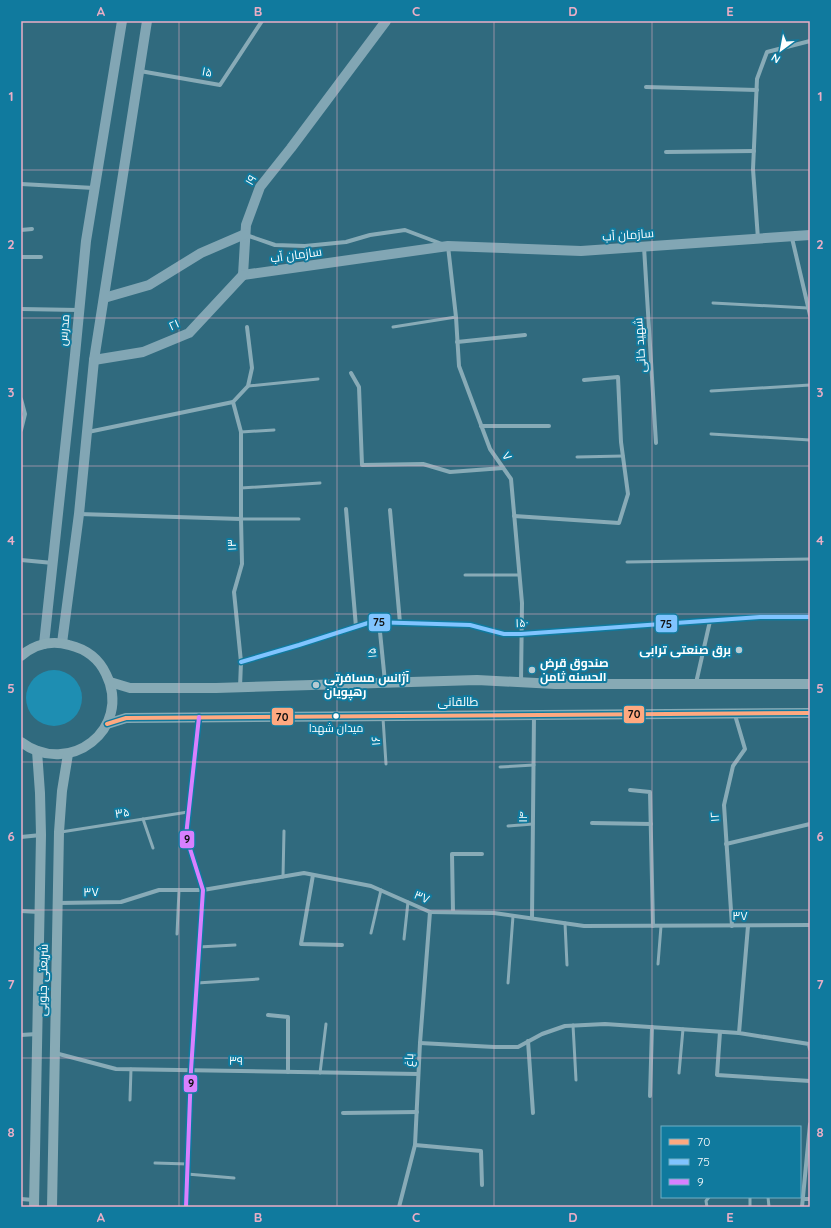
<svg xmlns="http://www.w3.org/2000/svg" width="831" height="1228" viewBox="0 0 831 1228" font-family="Quicksand,Cairo,sans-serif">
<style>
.green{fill:#1e8eb2}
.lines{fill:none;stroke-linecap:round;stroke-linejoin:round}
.lane{stroke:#88abb7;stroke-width:3}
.street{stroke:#88abb7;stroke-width:4}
.secondary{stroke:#82a6b4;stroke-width:10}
.primary{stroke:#87aab5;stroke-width:10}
.bus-1-casing{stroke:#107a9e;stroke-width:7}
.bus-2-casing{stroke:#107a9e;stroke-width:7}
.bus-3-casing{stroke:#107a9e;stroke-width:7}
.bus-1{stroke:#ffa980;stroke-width:4}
.bus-2{stroke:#80c4ff;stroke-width:4}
.bus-3{stroke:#d880ff;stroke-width:4}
.grid{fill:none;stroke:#eaaec6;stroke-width:1;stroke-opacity:0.55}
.poi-dot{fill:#b7cbd2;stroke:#107a9e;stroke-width:1.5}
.bus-dot{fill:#fff;stroke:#107a9e;stroke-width:1.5}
.labels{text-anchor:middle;stroke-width:4;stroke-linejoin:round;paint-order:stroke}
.bus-label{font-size:11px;fill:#fff;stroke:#107a9e}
.street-label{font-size:12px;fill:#fff;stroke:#107a9e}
.poi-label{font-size:12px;font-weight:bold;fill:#fff;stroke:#107a9e;text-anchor:start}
.line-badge{stroke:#107a9e;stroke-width:1.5}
.pale-badge-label{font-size:11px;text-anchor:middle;font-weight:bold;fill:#111}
.neatline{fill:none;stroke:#eaaec6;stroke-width:1.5}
.grid-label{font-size:13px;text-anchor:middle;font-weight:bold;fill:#eaaec6}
</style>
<rect width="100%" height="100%" fill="#306a7e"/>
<circle class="green" cx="54" cy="698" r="28"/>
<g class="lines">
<g class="lane">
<path d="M713,303L808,308"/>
<path d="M393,327L456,317"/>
<path d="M248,386L318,379"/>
<path d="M711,391L810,385"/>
<path d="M241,432L274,430"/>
<path d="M711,434L810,440"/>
<path d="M577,457L623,456"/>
<path d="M241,488L320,483"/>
<path d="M241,519H299"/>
<path d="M627,562L810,559"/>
<path d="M465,575H519"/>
<path d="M383,718L386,764"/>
<path d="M500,767L534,765"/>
<path d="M143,819L153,848"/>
<path d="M508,826L533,824"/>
<path d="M61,832L188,812"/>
<path d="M283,877L284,831"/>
<path d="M565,923L567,965"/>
<path d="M371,933L381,890"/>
<path d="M177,934L179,890"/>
<path d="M404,939L408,902"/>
<path d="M199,947L235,945"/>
<path d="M658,964L661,926"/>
<path d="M197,983L258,979"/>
<path d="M508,983L513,916"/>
<path d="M573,1025L576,1080"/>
<path d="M320,1073L326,1024"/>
<path d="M679,1073L683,1029"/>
<path d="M130,1100L131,1069"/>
<path d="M155,1163L188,1164"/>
<path d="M187,1174L234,1178"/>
<path d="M750,1197V1207"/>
<path d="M768,1197L769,1207"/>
<path d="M707,1207L706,1201L709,1197"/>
</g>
<g class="street">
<path d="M140,71L220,85L262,21"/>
<path d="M646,87L757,90"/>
<path d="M666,152L754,151"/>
<path d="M21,184L94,188"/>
<path d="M21,230L32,229"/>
<path d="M246,235L275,245L305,246L346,242L370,235L405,230L442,244"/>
<path d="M792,238L810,315"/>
<path d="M758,239L753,169L757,79L767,52L810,41"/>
<path d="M448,246L456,317L459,366L490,449L511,479L522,603L521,682"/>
<path d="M644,247L656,443"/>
<path d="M21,257H41"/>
<path d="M21,309L79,310"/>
<path d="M457,342L525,335"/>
<path d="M351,373L359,387L362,465L423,464L450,472L503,468"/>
<path d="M21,399L25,414L21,430"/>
<path d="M233,402L241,432V519L242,564L234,592L241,662L240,687"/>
<path d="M481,426H549"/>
<path d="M88,432L233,402L248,386L252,368L247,327"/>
<path d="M346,509L356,627"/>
<path d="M390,510L400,623"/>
<path d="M79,514L241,519"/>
<path d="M514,516L619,523L628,494L621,442L618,377L584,380"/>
<path d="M21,560L53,563"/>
<path d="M379,622L385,682"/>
<path d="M241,662L299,645L371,622L470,625L504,634H521L760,617H810"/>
<path d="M696,683L710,621"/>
<path d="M630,790L650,792L653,926"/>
<path d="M592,823L651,824"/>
<path d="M21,837L41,835"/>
<path d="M726,844L810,824"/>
<path d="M313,875L301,944L342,945"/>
<path d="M59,903L121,902L159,890H203L304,873L371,886L430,912L494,913L584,926L810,925"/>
<path d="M21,911L39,912"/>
<path d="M453,912L452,854H482"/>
<path d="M532,918L534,715"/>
<path d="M732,926L724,805L733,766L745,749L735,715"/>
<path d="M748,926L739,1033L809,1044L810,1049"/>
<path d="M268,1015L288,1017V1072"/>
<path d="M720,1032L717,1075L810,1081"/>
<path d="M21,1035L37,1034"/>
<path d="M528,1041L533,1113"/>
<path d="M420,1043L494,1047H518L542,1034L565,1026L605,1024L739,1033"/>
<path d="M55,1053L116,1069L418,1074"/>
<path d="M650,1096L652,1027"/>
<path d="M343,1113L417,1112"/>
<path d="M415,1145L481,1151L482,1185"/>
<path d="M21,1199L34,1200"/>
<path d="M803,1199H810"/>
<path d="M186,1207L191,1070L203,890L186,836L199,717"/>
<path d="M399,1207L415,1145L420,1043L430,912"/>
<path d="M802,1207L810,1124"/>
</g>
<g class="secondary">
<path d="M243,275L448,246L581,251L810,235"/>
<path d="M243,275L246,225L260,187L291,148L386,21"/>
<path d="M104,298L149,285L201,253L245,234"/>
<path d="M94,360L143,352L189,333L243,275"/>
<path d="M62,643L79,514L94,360L147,21"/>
<path d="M44,644L75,355L86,241L122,21"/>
</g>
<g class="primary">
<path d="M21,656C35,644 52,640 69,645C86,649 99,659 106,674C133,729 69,778 21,742"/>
<path d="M110,682L130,688H216L477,680L555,684H810"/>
<path d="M107,724L126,718L810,713"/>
<path d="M34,1207L41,835L40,793L37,751"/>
<path d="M52,1207L59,832L62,791L68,754"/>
</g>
<g class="bus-1-casing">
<path id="bus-1" d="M107,724L126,718L810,713"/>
</g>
<g class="bus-2-casing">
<path id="bus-2" d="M241,662L299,645L371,622L470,625L504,634H521L760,617H810"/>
</g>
<g class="bus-3-casing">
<path id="bus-3" d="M186,1207L191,1070L203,890L186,836L199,717"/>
</g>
<use href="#bus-1" class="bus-1"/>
<use href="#bus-2" class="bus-2"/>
<use href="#bus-3" class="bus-3"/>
</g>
<path class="grid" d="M179,21V1207M337,21V1207M494,21V1207M652,21V1207M21,170H810M21,318H810M21,466H810M21,614H810M21,762H810M21,910H810M21,1058H810"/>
<g class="poi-dot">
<circle cx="739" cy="650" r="4"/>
<circle cx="532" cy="670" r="4"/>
<circle cx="316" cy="685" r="4"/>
</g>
<circle class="bus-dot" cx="336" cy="716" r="3.5"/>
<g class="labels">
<g class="bus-label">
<text x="336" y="732">میدان شهدا</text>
</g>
<g class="street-label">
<text transform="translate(207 72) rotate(10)" y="4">۱۵</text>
<text transform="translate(251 180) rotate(-59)" y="4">۱۹</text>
<text transform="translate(628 235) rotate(-4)" y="4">سازمان آب</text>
<text transform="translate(296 255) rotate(-8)" y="4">سازمان آب</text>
<text transform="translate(174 325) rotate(-24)" y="4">۲۱</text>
<text transform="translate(64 330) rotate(-85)" y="4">مدرس</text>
<text transform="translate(640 345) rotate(-94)" y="4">شهید خانی</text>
<text transform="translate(507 456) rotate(56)" y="4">۷</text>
<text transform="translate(232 545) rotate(-92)" y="4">۱۳</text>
<text transform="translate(522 623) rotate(-2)" y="4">۱۵۰</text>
<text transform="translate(372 653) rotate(-95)" y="4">۱۵</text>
<text x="458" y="706">طالقانی</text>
<text transform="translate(376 741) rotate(-94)" y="4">۱۶</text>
<text transform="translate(122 813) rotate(-9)" y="4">۳۵</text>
<text transform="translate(523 817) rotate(-90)" y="4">۱۴</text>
<text transform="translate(715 817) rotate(-94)" y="4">۱۲</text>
<text transform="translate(91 892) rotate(-1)" y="4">۳۷</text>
<text transform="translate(422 897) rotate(22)" y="4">۳۷</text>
<text x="740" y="920">۳۷</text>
<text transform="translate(43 980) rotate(-89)" y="4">شریعتی جنوبی</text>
<text transform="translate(409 1060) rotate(-87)" y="4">باغ</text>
<text transform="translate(236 1061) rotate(1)" y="4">۳۹</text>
</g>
<g class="poi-label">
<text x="731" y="654" text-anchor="end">برق صنعتی ترابی</text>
<text x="540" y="667">صندوق قرض<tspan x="540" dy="14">الحسنه ثامن</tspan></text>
<text x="324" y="682">آژانس مسافرتی<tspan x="324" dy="14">رهپویان</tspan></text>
</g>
</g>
<g class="line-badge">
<rect x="368" y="613" width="23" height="19" rx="4" fill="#80c4ff"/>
<rect x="655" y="614" width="23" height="19" rx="4" fill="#80c4ff"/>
<rect x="623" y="705" width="22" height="19" rx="4" fill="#ffa980"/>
<rect x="271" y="707" width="23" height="19" rx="4" fill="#ffa980"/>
<rect x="179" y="830" width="16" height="19" rx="4" fill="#d880ff"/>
<rect x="183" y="1074" width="15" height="19" rx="4" fill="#d880ff"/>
</g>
<g class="pale-badge-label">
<text x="379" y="626">75</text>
<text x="666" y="628">75</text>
<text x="634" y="718">70</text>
<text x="282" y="721">70</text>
<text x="187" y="843">9</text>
<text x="191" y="1087">9</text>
</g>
<rect width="831" height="1228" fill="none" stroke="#107a9e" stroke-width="44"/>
<rect x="661" y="1126" width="140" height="72" fill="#107a9e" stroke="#70afc5"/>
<rect x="669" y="1139" width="20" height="6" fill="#ffa980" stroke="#70afc5"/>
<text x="697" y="1146" font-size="12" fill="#ffffff">70</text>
<rect x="669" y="1159" width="20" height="6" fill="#80c4ff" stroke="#70afc5"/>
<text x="697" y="1166" font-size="12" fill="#ffffff">75</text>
<rect x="669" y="1179" width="20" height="6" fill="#d880ff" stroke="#70afc5"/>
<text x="697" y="1186" font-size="12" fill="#ffffff">9</text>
<g transform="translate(781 50) rotate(212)" stroke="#107a9e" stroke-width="3" paint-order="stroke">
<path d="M0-3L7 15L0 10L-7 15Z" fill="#ffffff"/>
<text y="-6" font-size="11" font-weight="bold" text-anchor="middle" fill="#ffffff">N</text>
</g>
<rect x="22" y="22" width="787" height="1184" class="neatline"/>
<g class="grid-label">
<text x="101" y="16">A</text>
<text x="258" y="16">B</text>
<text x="416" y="16">C</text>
<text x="573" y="16">D</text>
<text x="730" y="16">E</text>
<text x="11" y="101">1</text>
<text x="820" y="101">1</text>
<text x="11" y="249">2</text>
<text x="820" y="249">2</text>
<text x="11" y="397">3</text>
<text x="820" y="397">3</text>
<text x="11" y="545">4</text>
<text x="820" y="545">4</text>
<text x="11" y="693">5</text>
<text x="820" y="693">5</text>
<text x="11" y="841">6</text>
<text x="820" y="841">6</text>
<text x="11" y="989">7</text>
<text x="820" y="989">7</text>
<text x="11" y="1137">8</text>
<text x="820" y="1137">8</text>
<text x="101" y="1222">A</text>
<text x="258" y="1222">B</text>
<text x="416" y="1222">C</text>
<text x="573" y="1222">D</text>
<text x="730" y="1222">E</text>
</g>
</svg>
